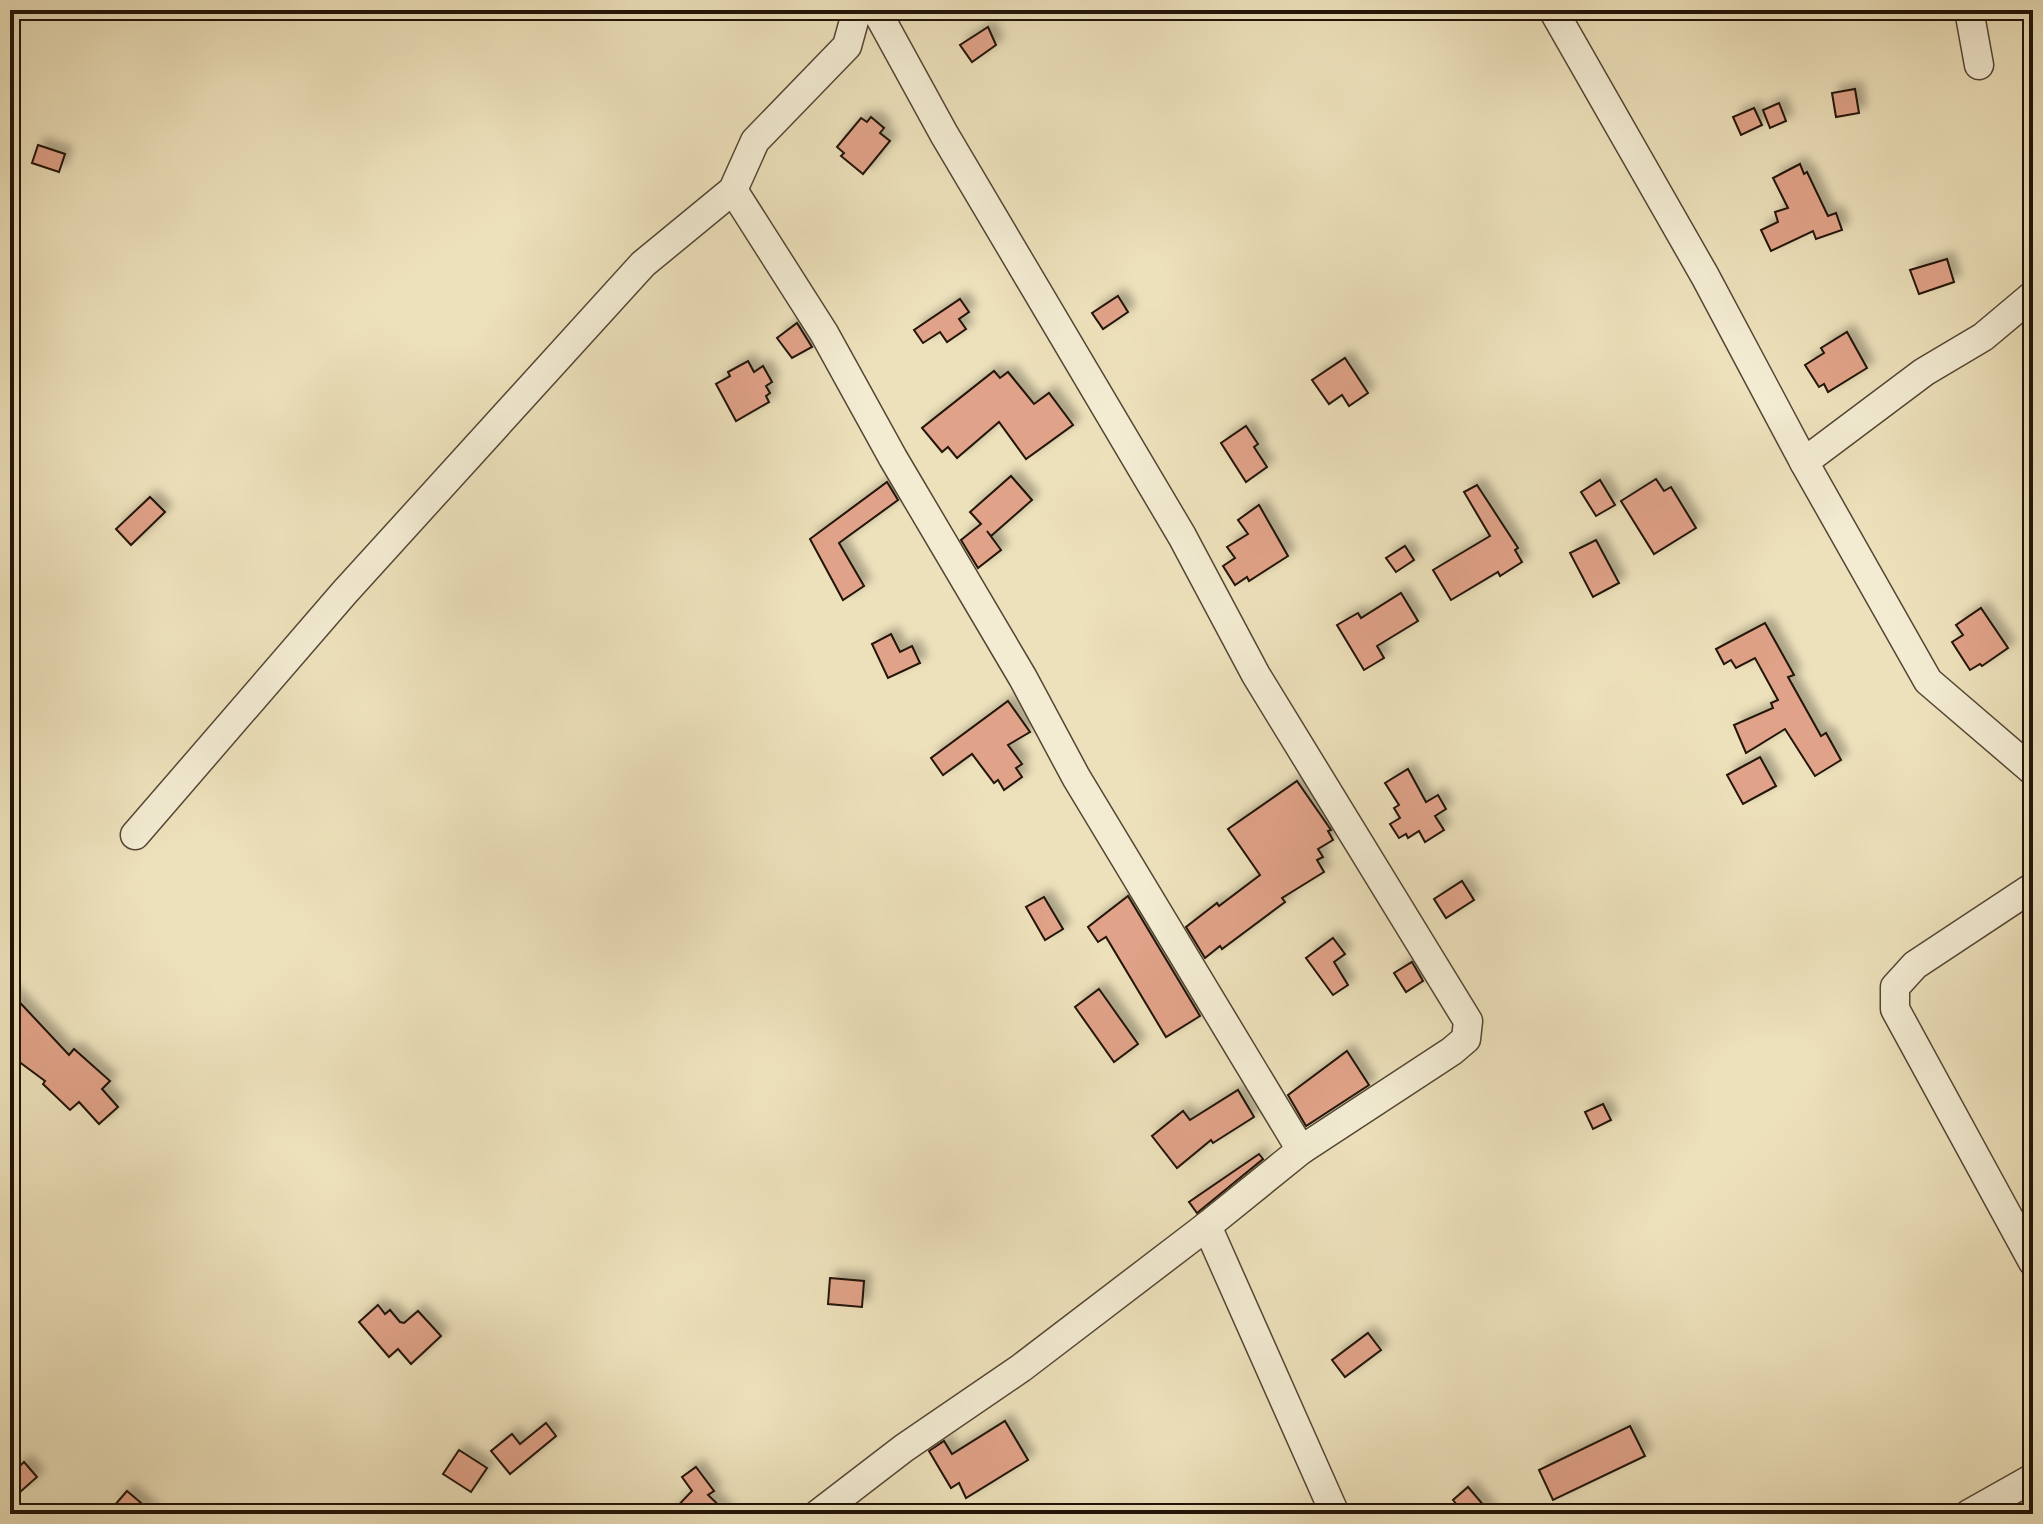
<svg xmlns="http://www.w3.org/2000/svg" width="2043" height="1524" viewBox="0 0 2043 1524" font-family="'Gentium Book Plus',serif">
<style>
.building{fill:#e0a288;stroke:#211307;stroke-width:2;filter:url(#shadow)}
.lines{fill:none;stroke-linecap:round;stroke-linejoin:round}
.minor-casing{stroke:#544634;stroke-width:31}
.minor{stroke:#f3ecd3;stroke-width:28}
</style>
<defs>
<filter id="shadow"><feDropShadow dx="7" dy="-7" stdDeviation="4" flood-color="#0004"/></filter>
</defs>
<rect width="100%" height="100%" fill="#ede1bb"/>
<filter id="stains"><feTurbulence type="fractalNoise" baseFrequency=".0025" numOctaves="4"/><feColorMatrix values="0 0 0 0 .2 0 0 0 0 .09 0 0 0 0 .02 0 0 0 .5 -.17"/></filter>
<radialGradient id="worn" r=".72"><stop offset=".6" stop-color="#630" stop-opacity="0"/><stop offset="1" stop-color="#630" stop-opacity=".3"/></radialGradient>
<g class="building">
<path d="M988,27L996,45L972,62L960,45Z"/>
<path d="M1855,89L1859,113L1836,117L1832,93Z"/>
<path d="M1779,103L1786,121L1770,128L1763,110Z"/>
<path d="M1754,108L1762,125L1741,135L1733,117Z"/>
<path d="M871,117L884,128L880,133L890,141L863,174L841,156L844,153L837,147L861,118L867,122Z"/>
<path d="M38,145L65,154L59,172L32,163Z"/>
<path d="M1800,164L1804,174L1807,172L1828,216L1836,213L1842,230L1816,239L1813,231L1771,251L1761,230L1778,222L1775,212L1788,208L1773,178Z"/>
<path d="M1947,259L1954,282L1919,294L1910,270Z"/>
<path d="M1118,296L1128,312L1103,329L1092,313Z"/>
<path d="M960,299L969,312L959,319L966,329L947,342L940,332L923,343L914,330Z"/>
<path d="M797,323L812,347L792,358L777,338Z"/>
<path d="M1847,332L1867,368L1828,392L1824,384L1819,387L1805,365L1824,353L1821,348Z"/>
<path d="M1345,358L1368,393L1349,406L1342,395L1329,404L1312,380Z"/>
<path d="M748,361L754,372L763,366L772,382L766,386L770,393L766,396L769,402L736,421L716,384L730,376L728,372Z"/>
<path d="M994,371L1000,378L1008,372L1034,404L1049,393L1073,425L1026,459L999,422L957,458L948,447L942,452L922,428Z"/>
<path d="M1246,426L1258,444L1254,447L1267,467L1246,482L1221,443Z"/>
<path d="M1011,476L1032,500L991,536L987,531L1001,550L978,568L961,540L981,524L970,512Z"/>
<path d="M1656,479L1664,491L1671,487L1696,528L1654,554L1621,501Z"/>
<path d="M1600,480L1615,505L1596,516L1581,492Z"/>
<path d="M887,482L898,500L839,543L864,586L843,600L810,539Z"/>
<path d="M1477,485L1518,548L1515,550L1522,562L1500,576L1498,572L1451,600L1433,570L1490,536L1464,492Z"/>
<path d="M150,497L165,512L131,545L116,529Z"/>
<path d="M1259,505L1288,556L1249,581L1247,577L1235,585L1223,566L1235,558L1227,547L1248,534L1238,520Z"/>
<path d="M1596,540L1619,583L1593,597L1570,553Z"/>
<path d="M1405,546L1414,560L1396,572L1386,558Z"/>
<path d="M1401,593L1418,621L1377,646L1384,658L1364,670L1337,625L1358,613L1361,618Z"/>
<path d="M1981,608L2008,648L1982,666L1980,664L1970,670L1952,642L1963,635L1956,625Z"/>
<path d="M1765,623L1794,675L1788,677L1821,736L1826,733L1841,760L1815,776L1785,729L1746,753L1734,725L1773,708L1771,703L1778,700L1755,658L1736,668L1731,660L1724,664L1716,649Z"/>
<path d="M891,634L900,652L912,646L920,663L888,678L872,644Z"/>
<path d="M1008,701L1030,732L1008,745L1022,764L1016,768L1022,777L1004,790L998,780L994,783L972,754L943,775L931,758Z"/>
<path d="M1760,757L1776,786L1743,804L1727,775Z"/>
<path d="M1408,769L1426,802L1438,795L1446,809L1435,816L1444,830L1425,842L1419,831L1408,838L1406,834L1399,838L1390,824L1400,818L1394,808L1399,805L1385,783Z"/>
<path d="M1297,781L1331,830L1328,831L1333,840L1318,849L1323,857L1317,860L1324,872L1282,898L1285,902L1222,949L1220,946L1205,958L1186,927L1217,903L1219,906L1260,875L1228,829Z"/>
<path d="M1462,881L1474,900L1446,918L1434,899Z"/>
<path d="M1128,896L1200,1016L1166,1037L1106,937L1098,942L1088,927Z"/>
<path d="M1044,897L1063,929L1045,940L1026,907Z"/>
<path d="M1333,938L1345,954L1334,962L1348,985L1333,995L1306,958Z"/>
<path d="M1412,962L1423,981L1406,992L1394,973Z"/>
<path d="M1099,989L1138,1044L1114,1062L1075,1007Z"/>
<path d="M10,992L69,1055L74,1049L110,1081L102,1089L118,1107L99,1124L79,1102L70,1110L43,1084L45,1081L10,1055Z"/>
<path d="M1347,1051L1369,1085L1306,1126L1288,1095Z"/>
<path d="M1238,1090L1254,1117L1213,1143L1211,1140L1177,1168L1152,1136L1183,1111L1190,1120Z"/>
<path d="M1603,1104L1611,1120L1593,1129L1585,1112Z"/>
<path d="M1259,1154L1263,1159L1197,1213L1189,1202Z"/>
<path d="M830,1278L864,1281L862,1307L828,1304Z"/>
<path d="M378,1305L385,1314L390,1310L400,1322L404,1323L418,1311L441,1336L411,1364L398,1349L389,1357L359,1322Z"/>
<path d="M1368,1333L1381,1350L1345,1377L1332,1360Z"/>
<path d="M1005,1421L1028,1460L966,1498L959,1483L951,1488L929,1451L944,1441L952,1454Z"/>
<path d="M546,1423L556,1436L510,1474L491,1451L512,1434L520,1444Z"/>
<path d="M1630,1426L1645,1456L1553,1500L1539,1470Z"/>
<path d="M459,1450L487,1468L471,1492L443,1474Z"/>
<path d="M24,1462L37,1477L20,1492L10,1481V1475Z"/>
<path d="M696,1467L714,1491L708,1495L728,1514H670L692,1491L682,1477Z"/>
<path d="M1468,1487L1491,1514H1464L1453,1500Z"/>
<path d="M127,1491L154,1514H123L114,1506Z"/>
</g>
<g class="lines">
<g class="minor-casing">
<g id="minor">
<path d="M1553,10L1705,276L1804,462L1928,681L2033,771"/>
<path d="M1969,10L1979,65"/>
<path d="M733,190L824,333L893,458L1023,678L1076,777L1301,1150"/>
<path d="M1804,462L1924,372L1983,337L2033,295"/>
<path d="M135,835L344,593L643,264L733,190L755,141L847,46L857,10"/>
<path d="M2033,887L1915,965L1895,987V1009L2033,1262"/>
<path d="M1207,1226L1335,1514"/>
<path d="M818,1514L904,1448L1021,1368L1207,1226L1301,1150L1452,1051L1466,1039L1468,1021L1256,675L1182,536L944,134L876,10"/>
<path d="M1969,1514L2033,1478"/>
</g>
</g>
<use href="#minor" class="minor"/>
</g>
<rect width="2043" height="1524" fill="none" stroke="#ede1bb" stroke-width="40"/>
<rect x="12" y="12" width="2019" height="1500" fill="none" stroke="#211307" stroke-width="4"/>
<rect x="20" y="20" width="2003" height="1484" fill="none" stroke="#211307" stroke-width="2"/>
<rect width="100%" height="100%" filter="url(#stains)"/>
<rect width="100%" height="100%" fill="url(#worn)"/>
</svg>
